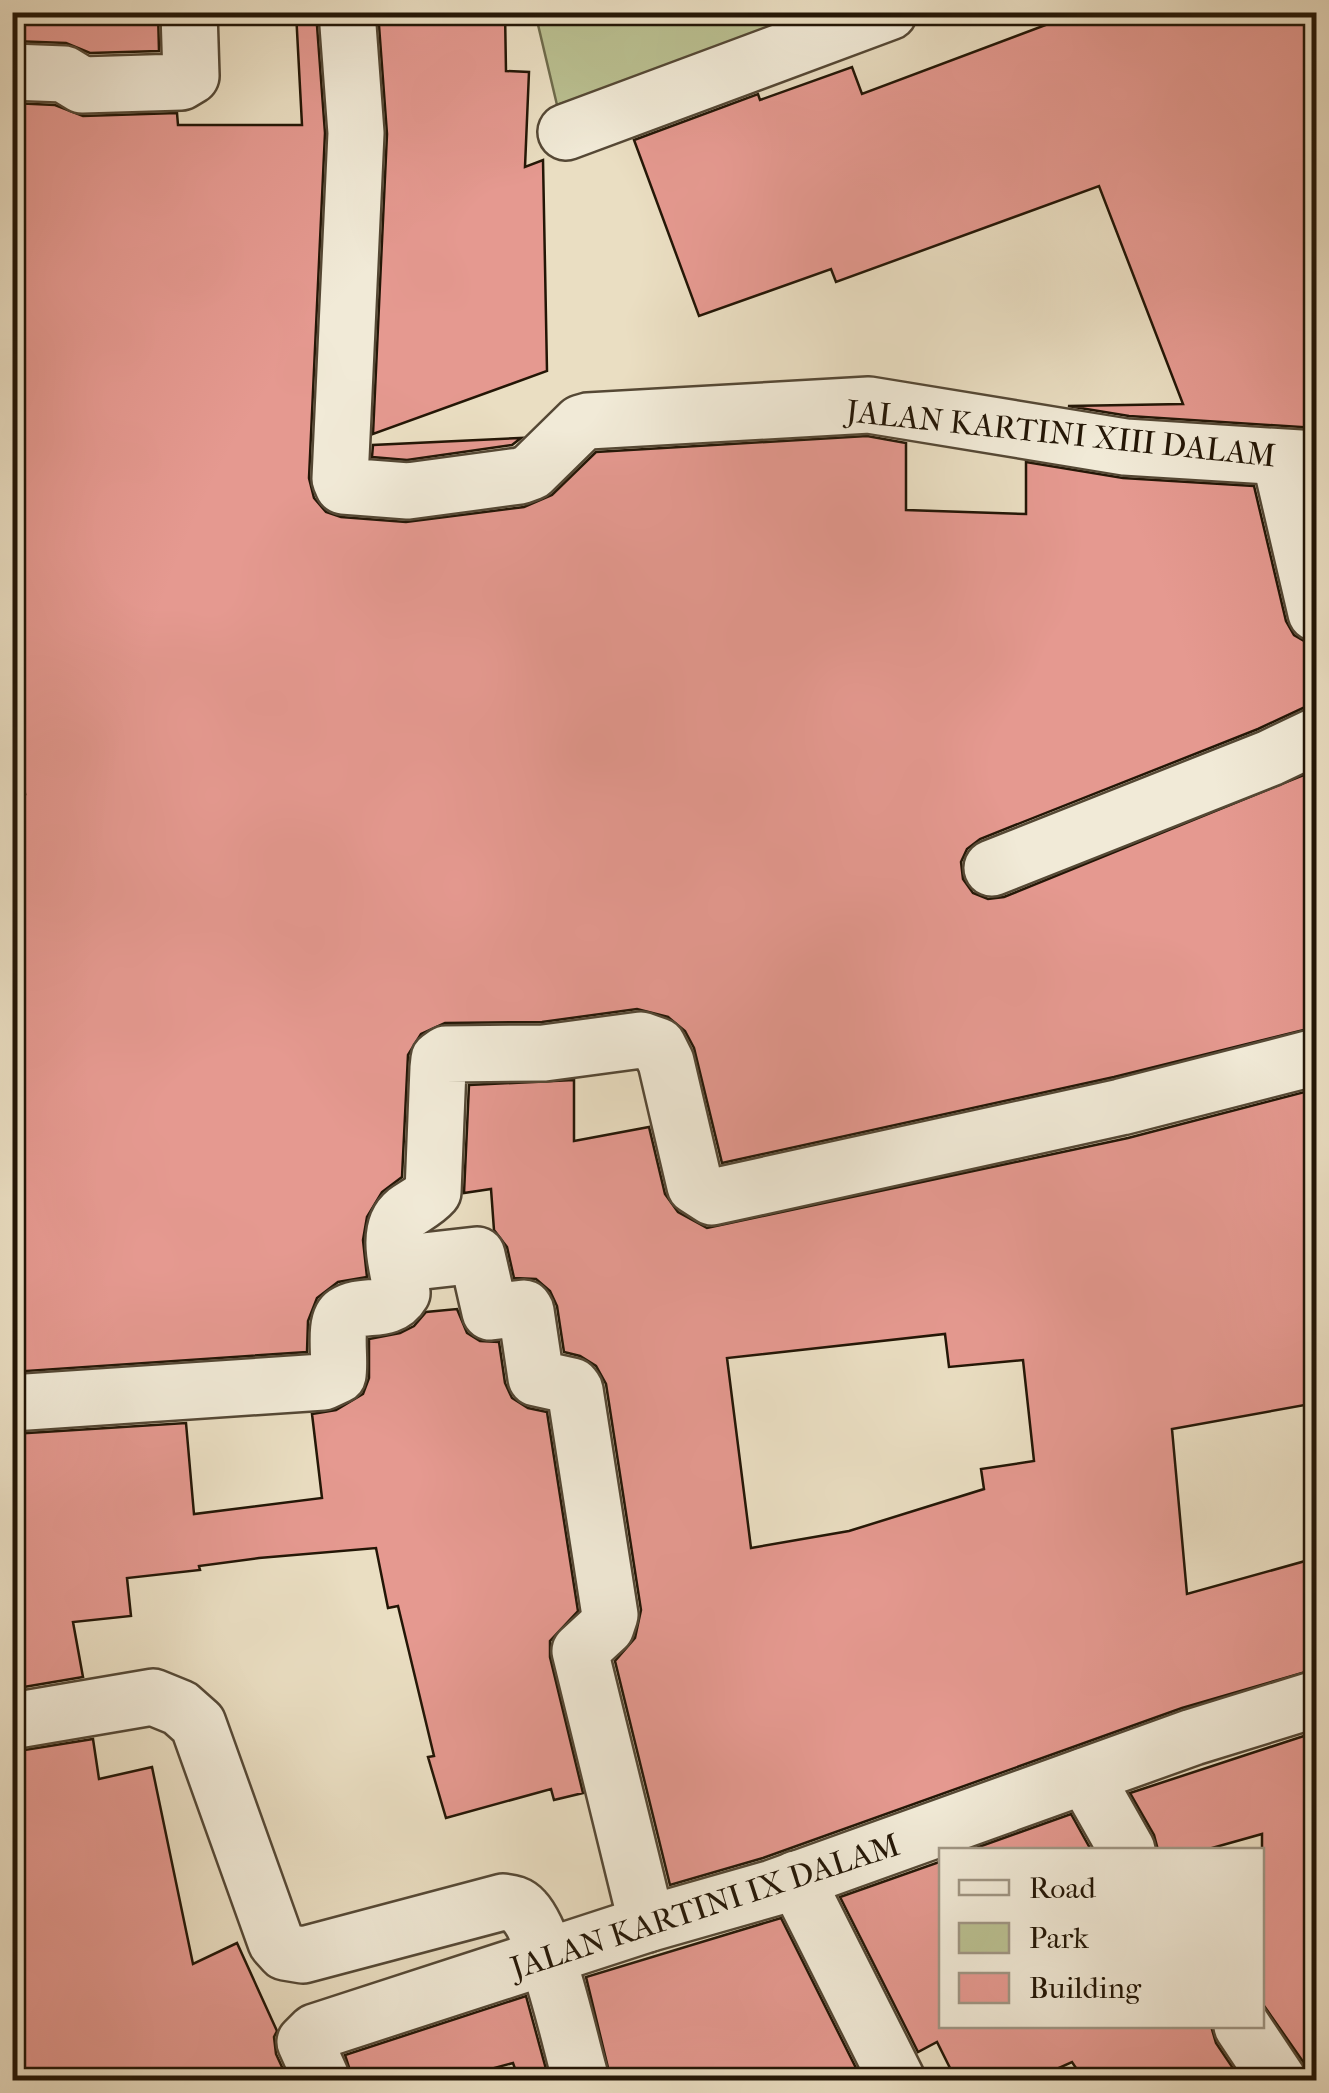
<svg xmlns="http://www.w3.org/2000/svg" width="1329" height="2093" viewBox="0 0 1329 2093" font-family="'IM FELL French Canon',serif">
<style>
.green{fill:#bac091;stroke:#6e6b4c;stroke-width:2.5}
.building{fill:#e59990;stroke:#231606;stroke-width:2.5;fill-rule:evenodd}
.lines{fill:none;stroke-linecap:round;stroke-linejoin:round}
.minor-casing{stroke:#554835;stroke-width:60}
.minor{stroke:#f1ead7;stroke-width:55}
.labels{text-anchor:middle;stroke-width:8;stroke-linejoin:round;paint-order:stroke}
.street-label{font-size:32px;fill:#231606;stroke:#f1ead7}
</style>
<rect width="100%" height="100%" fill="#eadec2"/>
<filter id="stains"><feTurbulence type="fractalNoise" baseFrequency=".002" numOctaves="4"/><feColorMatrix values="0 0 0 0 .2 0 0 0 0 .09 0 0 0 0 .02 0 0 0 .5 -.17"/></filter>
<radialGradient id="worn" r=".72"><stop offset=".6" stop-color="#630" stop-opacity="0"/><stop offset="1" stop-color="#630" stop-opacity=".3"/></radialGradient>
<path class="green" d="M535,12L836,13L557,105Z"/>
<g class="building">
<path d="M12,12H158L159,51L90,53L66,43L12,41Z"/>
<path d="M296,12H316L325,133L309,478L314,498L326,512L341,517L406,522L524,507L552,495L596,452L867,436L906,443V510L1026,514V462L1123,478L1254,486L1286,621L1294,635L1306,642L1316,643V705L1303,708L1258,729L980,839L967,849L961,862L963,879L973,893L988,899L1004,897L1316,770V1027L1114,1077L722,1163L694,1048L685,1031L668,1017L637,1009L542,1022L445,1023L421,1034L408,1055L402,1177L382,1192L367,1217L363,1240L367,1277L338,1282L317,1298L308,1321L307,1352L12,1372V795L25,794L12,694V103L55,105L83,116L177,113L178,125H302Z"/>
<path d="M378,12H505L506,71L529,72L525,167L543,160L547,371L373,434L387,134Z"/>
<path d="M1080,12H1316V428L1129,416L1068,406L1183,404L1099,186L836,282L831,269L699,316L634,140L758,94L760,100L852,67L862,94Z"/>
<path d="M521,438L512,445L407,460L372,457L373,445Z"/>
<path d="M574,1080V1141L649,1127L665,1194L678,1212L707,1228L1128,1138L1316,1089V1403L1172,1429L1187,1594L1316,1558V1669L1182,1708L763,1858L670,1885L615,1661L635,1638L641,1610L606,1384L596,1366L580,1356L564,1352L557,1306L550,1291L536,1279L514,1278L507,1247L494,1230L491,1189L464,1193L469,1085ZM945,1334L949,1367L1023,1360L1034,1461L981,1469L984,1489L849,1531L751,1548L727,1358Z"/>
<path d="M457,1309L467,1333L480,1341L499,1342L505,1383L512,1398L528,1408L547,1412L578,1611L550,1641V1657L583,1793L554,1800L551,1789L446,1818L428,1757L434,1756L398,1606L388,1608L376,1548L259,1558L199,1566L200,1570L127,1578L131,1616L73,1622L83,1677L12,1689V1434L186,1423L194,1514L322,1498L312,1414L336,1410L363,1394L369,1378V1339L400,1333L414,1326L426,1312Z"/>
<path d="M1316,1732V2080H1309L1304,2063L1262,2003V1834L1205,1850H1158L1154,1835L1130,1793Z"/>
<path d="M93,1739L99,1779L152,1767L193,1964L237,1943L277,2031L274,2037L276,2054L288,2080H12V1752Z"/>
<path d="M1071,1814L1091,1850H970Z"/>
<path d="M942,1861V2026H1211L1216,2043L1241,2080H1084L1072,2062L1032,2080H956L937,2042L918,2052L840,1897Z"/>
<path d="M781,1918L862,2080H611L586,1977Z"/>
<path d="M526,1996L549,2080H519L513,2063L450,2080H353L345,2055Z"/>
</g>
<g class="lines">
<g class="minor-casing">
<g id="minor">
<path d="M347,12L356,133L340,479L343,486L408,491L520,476L531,472L581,423L588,421L869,405L1125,447L1316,459"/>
<path d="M12,72L64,74L82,85L181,82L191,76L189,12"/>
<path d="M566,132L889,12"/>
<path d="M1280,459L1316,613"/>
<path d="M992,868L1270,758L1316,736"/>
<path d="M397,1264L477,1255L490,1312L524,1308L526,1311L536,1378L572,1386L575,1390L610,1615L606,1627L580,1651L647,1924"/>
<path d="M12,1403L323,1382L338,1375C341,1360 333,1322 345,1314C363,1302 389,1315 402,1293C398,1269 384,1230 406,1212C416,1205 425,1201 433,1192L438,1068L439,1059L446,1054L544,1053L641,1040L658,1046L666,1062L695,1186L712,1197L1121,1107L1316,1057"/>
<path d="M12,1721L153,1697L180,1708L198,1724L276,1942L285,1952L303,1955L503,1902C511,1903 518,1904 524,1911C548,1936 570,2043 581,2080"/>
<path d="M1085,1776L1127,1850"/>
<path d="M796,1879L897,2080"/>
<path d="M1242,2026L1278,2080"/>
<path d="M322,2080L305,2042L315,2032L647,1924L773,1888L1193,1737L1316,1699"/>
</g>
</g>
<use href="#minor" class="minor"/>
</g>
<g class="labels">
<g class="street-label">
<text transform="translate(1061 433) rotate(6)" y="11">JALAN KARTINI XIII DALAM</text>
<text transform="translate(705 1906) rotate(-18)" y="11">JALAN KARTINI IX DALAM</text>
</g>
</g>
<rect width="1329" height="2093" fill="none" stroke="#eadec2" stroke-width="50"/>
<rect x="15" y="15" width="1299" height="2063" fill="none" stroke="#231606" stroke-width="5"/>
<rect x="25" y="25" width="1279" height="2043" fill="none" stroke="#231606" stroke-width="2.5"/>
<rect x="939" y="1848" width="325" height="180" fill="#f1ead7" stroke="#9f9583" stroke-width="2.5"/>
<rect x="959" y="1880" width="50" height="15" fill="#f1ead7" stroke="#9f9583" stroke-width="2.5"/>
<text x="1029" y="1898" font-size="30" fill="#231606">Road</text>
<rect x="959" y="1923" width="50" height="30" fill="#bac091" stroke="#9f9583" stroke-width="2.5"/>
<text x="1029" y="1948" font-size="30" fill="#231606">Park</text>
<rect x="959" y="1973" width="50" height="30" fill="#e59990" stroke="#9f9583" stroke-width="2.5"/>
<text x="1029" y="1998" font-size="30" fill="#231606">Building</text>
<rect width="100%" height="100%" filter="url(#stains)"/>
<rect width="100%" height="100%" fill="url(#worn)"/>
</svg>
